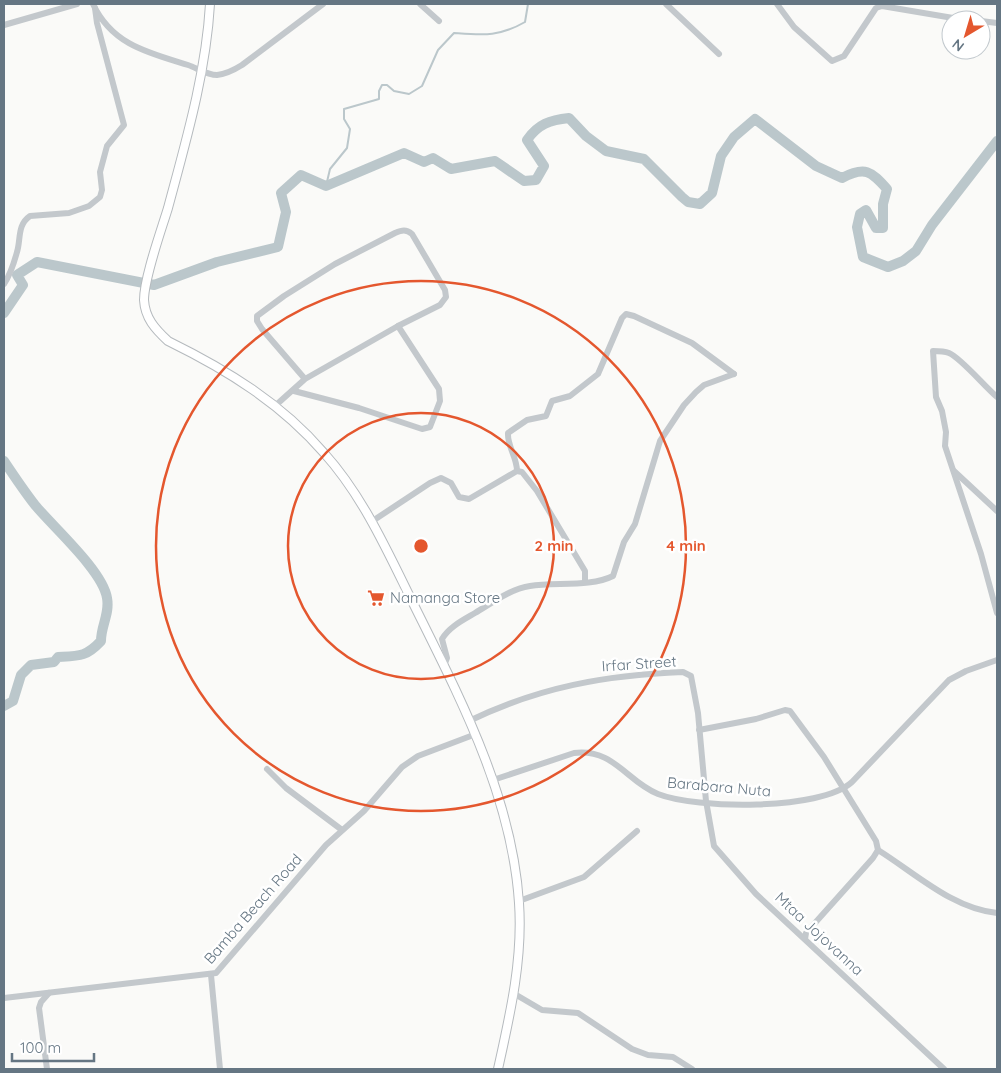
<svg xmlns="http://www.w3.org/2000/svg" width="1001" height="1073" viewBox="0 0 1001 1073" font-family="Quicksand,sans-serif">
<style>
.lines{fill:none;stroke-linecap:round;stroke-linejoin:round}
.stream{stroke:#bbc7cb;stroke-width:2}
.river{stroke:#bbc7cb;stroke-width:10}
.major-casing{stroke:#b5babe;stroke-width:10}
.minor{stroke:#c3c8cc;stroke-width:6}
.major{stroke:#fff;stroke-width:8}
.ring{fill:none;stroke:#e4572e;stroke-width:2.5}
.labels{text-anchor:middle;stroke-width:5;stroke-linejoin:round;paint-order:stroke}
.poi-label{font-size:15px;fill:#657683;stroke:#fff;text-anchor:start}
.street-label{font-size:15px;fill:#657683;stroke:#fff}
.centre{fill:#e4572e;stroke:#fff;stroke-width:2.5}
.ring-label{font-size:15px;text-anchor:middle;font-weight:bold;fill:#e4572e;stroke:#fff;stroke-width:5;stroke-linejoin:round;paint-order:stroke}
</style>
<rect width="100%" height="100%" fill="#fafaf8"/>
<g class="lines">
<path class="stream" d="M326,186L330,169L347,148L350,129L344,119V109L379,99V91L382,85H387L394,91L409,94L422,86L438,50L454,33C483,35 499,37 525,22L528,4"/>
<g class="river">
<path d="M4,313L23,285L17,275L37,262L154,285L217,262L278,247L286,212L281,193L301,175L326,186L404,153L424,162L433,158L451,169L495,161L524,181L536,180L544,166L527,140C538,124 550,120 569,118L586,136L606,151L644,159L682,197L688,202L700,204L712,193L721,156L734,137L755,119L816,166L842,178C865,166 871,171 887,189L883,204V228H876L866,210L860,214L857,227L863,257L888,267L903,261L916,251L932,225L997,141"/>
<path d="M4,461C14,476 24,491 35,505C53,527 103,571 107,598C110,614 101,625 101,641C86,657 79,656 58,657L54,662L31,665L21,675L13,701L4,706"/>
</g>
<g class="major-casing">
<path id="major" d="M210,4C206,73 186,141 168,208C161,231 144,278 144,300C145,318 155,329 168,341C227,370 281,403 324,453C362,495 387,550 412,601C459,696 512,795 519,903C523,959 510,1015 498,1069"/>
</g>
<g class="minor">
<path d="M93,4C112,45 149,53 188,65C197,68 207,75 217,75C227,74 234,70 242,65L323,4"/>
<path d="M420,4L439,21"/>
<path d="M666,4L719,54"/>
<path d="M777,4L794,27L832,61L844,56L876,8L882,6L965,20"/>
<path d="M981,21L997,23"/>
<path d="M4,25L77,4"/>
<path d="M4,284C10,275 14,263 17,252C21,239 17,225 30,216L69,213L89,206L100,197L102,190L100,172L107,146L124,125L97,23L95,8"/>
<path d="M294,391L359,408L422,429L430,427L440,401L439,389L398,326"/>
<path d="M997,397C984,386 961,358 949,353C944,351 938,351 933,351L936,397L942,411L946,432L945,446L981,554L997,613"/>
<path d="M276,405L305,379L398,326L440,305L446,297L445,290L412,234C406,229 402,230 395,233L335,264L284,296L257,316V321L262,329L305,379"/>
<path d="M517,471C517,457 507,446 508,433L527,420L546,416L552,401L570,396L598,374L622,318L626,314L634,316L692,343L734,374"/>
<path d="M954,471L997,511"/>
<path d="M371,522L430,483L441,478L451,483L459,497L469,499L517,471L522,472L537,491L585,571V581"/>
<path d="M444,666L447,658L442,639C449,627 463,620 475,613C492,603 510,589 530,586C555,582 591,587 613,576L624,542L635,524L660,441L684,405L696,392L704,385L734,374"/>
<path d="M469,721C539,687 606,675 683,672L691,676L698,713L706,801L714,846L756,894L944,1069"/>
<path d="M699,730L756,719L785,710L790,711L824,757L876,841L878,850L873,858L806,933L805,939"/>
<path d="M267,769L286,788L342,830"/>
<path d="M493,780L574,753C614,748 627,782 658,794C696,809 820,811 852,782L949,680L966,671L997,660"/>
<path d="M878,850C915,873 953,909 997,913"/>
<path d="M519,901L584,877L637,831"/>
<path d="M211,975L220,1069"/>
<path d="M513,993L542,1010L578,1013L632,1049L648,1055L673,1057L692,1069"/>
<path d="M4,998L216,973L326,845L364,811L402,767L418,756L476,734"/>
<path d="M47,1069L39,1008L41,1002L49,993"/>
</g>
<use href="#major" class="major"/>
</g>
<g class="ring">
<circle cx="421" cy="546" r="133"/>
<circle cx="421" cy="546" r="265"/>
</g>
<defs>
<g id="supermarket-bare" transform="scale(1.35)"><path d="M-6-5.5h2.5l.6 2H6L4.5 2H-2.5L-4.4-4H-6ZM-1.5 3.2a1.3 1.3 0 1 0 .1 0ZM3 3.2a1.3 1.3 0 1 0 .1 0Z" fill="#e4572e" stroke="#fff" stroke-width="2.5" paint-order="stroke"/></g>
</defs>
<g fill-rule="evenodd">
<use href="#supermarket-bare" x="376" y="598"/>
</g>
<g class="labels">
<g class="poi-label">
<text x="390" y="603">Namanga Store</text>
</g>
<g class="street-label">
<text transform="translate(639 664) rotate(-4)" y="5">Irfar Street</text>
<text transform="translate(719 787) rotate(5)" y="5">Barabara Nuta</text>
<text transform="translate(253 909) rotate(-49)" y="5">Bamba Beach Road</text>
<text transform="translate(819 934) rotate(43)" y="5">Mtaa Jojovanna</text>
</g>
</g>
<circle cx="421" cy="546" r="8" class="centre"/>
<g class="ring-label">
<text x="554" y="551">2 min</text>
<text x="686" y="551">4 min</text>
</g>
<rect width="1001" height="1073" fill="none" stroke="#657683" stroke-width="10"/>
<g transform="translate(966 35) rotate(218)"><circle r="24" fill="#ffffff" stroke="#c1c8cd"/>
<path d="M0-4L9 19L0 12L-9 19Z" fill="#e4572e"/>
<text y="-8" font-size="14" font-weight="bold" text-anchor="middle" fill="#657683">N</text>
</g>
<path d="M12 1053v8h82v-8" fill="none" stroke="#657683" stroke-width="2.5"/>
<text x="20" y="1053" font-size="15" fill="#657683" stroke="#ffffff" stroke-width="4" paint-order="stroke">100 m</text>
</svg>
